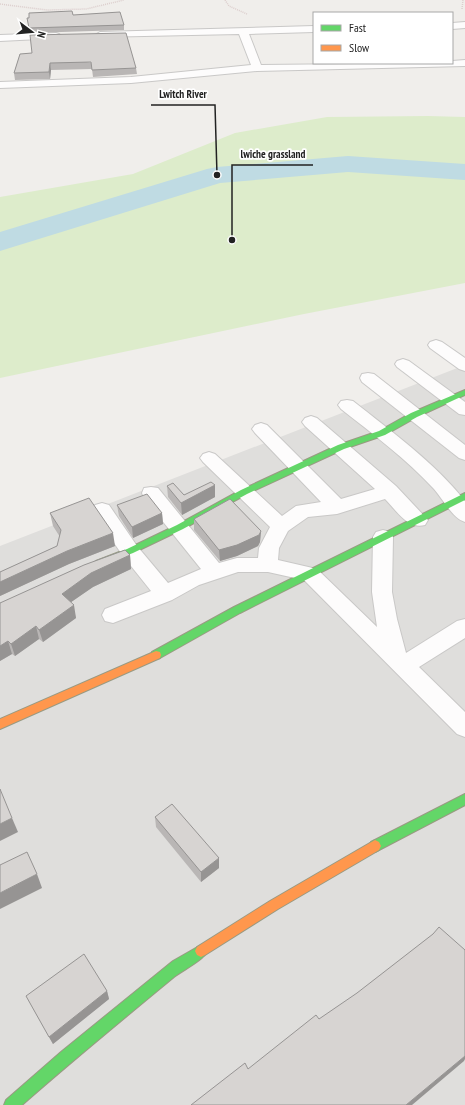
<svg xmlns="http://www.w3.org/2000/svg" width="465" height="1105" viewBox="0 0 465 1105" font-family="'PT Sans Narrow',sans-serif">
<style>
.residential{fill:#dfdedc}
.grass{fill:#ddeccb}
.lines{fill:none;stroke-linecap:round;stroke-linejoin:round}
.river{fill:#bfdbe3;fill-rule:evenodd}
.street-casing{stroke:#c9c8c7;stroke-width:2}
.fast-casing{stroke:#999a82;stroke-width:2}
.slow-casing{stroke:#999a82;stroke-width:2}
.path{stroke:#dccecd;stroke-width:1.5;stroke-dasharray:1 1;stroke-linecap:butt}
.street{fill:#fdfcfc;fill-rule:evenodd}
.fast{fill:#63d668;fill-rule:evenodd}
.slow{fill:#ff974d;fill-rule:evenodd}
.wall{fill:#b9b6b5}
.shaded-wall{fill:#969493}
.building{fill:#d7d4d2;stroke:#969493}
.leader{fill:none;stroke:#222;stroke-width:1.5}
.callout-dot{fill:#222;stroke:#fff;stroke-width:1.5}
.callout-label{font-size:11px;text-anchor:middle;font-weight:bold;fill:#222;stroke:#fff;stroke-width:3.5;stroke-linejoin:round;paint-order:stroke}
</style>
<rect width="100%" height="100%" fill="#f0eeeb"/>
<path class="residential" d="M465,365V1105H0V546Z"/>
<path class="grass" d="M428,116L465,117V283L304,314L0,378V197L133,174L235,133L327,117Z"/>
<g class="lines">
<path class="river" d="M348,156L465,164V180L348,172L220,183L0,251V232L207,169L217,167Z"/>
<g class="street-casing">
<g id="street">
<path d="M465,22V28L452,29V23Z"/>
<path d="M314,26V32L249,34L261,65L452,63V61L465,60V66L257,71L131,83L0,88V82L131,77L251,65L239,34L97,37L95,35L100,32Z"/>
<path d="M56,33L59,34L61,36L59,38L0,41V35Z"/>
<path d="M436,340L442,342L465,358V371L459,369L430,348L428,345L430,342Z"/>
<path d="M403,359L409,361L465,402V415L459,414L397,367L395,364L397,361Z"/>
<path d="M368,373L374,374L465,445V460L459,458L362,382L360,378L362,374Z"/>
<path d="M347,400L353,401C392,432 434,462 465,501V522C452,518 443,499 434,489C406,459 373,434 341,409L338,405L341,401Z"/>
<path d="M311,416L317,418L396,486L428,520L425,525C408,530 396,510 385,499L337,514L308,517L288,531L279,548L278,560L317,569L377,627L372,592L373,537L376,532L383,530L390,532L393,537L392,592L397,619L406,653L457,621L465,619V638L419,667L465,712V737L457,734L304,580L268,572H238L199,585L172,600L113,623L105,621L102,615L105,609L151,591L123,556L95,515L92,510L95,505L102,503L109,505L137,546L168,583L201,569L144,498L142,493L144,488L151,487L158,488L219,563L237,558H258L259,548L270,527L203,462L200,458L203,454L209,452L215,454L282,516L296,506L321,502L255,433L252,429L255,425L261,423L267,425L341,499L375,489L305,426L302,422L305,418Z"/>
</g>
</g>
<g class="fast-casing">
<g id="fast">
<path d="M465,390V395L417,417L385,435L344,449L247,494L183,529L133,553L99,566L94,563L96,561L127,549L177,525L241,490L338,445L379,431L411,413Z"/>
<path d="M465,493V500L240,613L160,658L156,659L152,658L151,655L152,652L234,607Z"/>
<path d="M465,794V805L379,850L375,852L371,850L369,846L371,842Z"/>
<path d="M201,945L205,947L207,951C204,960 183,970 174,977C123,1019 72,1061 22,1105H4L6,1100L61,1052L173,961Z"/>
</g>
</g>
<g class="slow-casing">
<g id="slow">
<path d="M156,651L160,652L161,655L160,658L0,729V719Z"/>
<path d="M375,840L379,842L381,846L379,850L278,909L205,955L201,957L197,955L195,951L197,947L270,901Z"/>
</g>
</g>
<g class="path">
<path d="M225,0L229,6L247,14"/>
<path d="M0,4L47,10L86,9L124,0"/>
<path d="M462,9L463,0"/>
</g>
<use href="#street" class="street"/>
<use href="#fast" class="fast"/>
<use href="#slow" class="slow"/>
</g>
<g class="wall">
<path d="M73,15L124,25V30L30,33L27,18Z"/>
<path d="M20,54L136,68L137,74L93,77L92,69L51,70L50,79L15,80L14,73Z"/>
<path d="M215,485V497L182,515L168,497L167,486L184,495Z"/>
<path d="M117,505L162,513L163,524L133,538L119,516Z"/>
<path d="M50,513L115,546L69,564L0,596V572L57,546L60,537L53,526Z"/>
<path d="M194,519L261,531L260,542L258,546L237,556L220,561L194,530Z"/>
<path d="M130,555L131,569L93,587L71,602L76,618L43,642L39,639L15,656L12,654L0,661V603Z"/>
<path d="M155,817L219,868L201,882L156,827Z"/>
<path d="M107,991L109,999L53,1044L26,996Z"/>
</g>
<g class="shaded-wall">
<path d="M50,63L51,70L50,79L49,72Z"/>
<path d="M215,485V497L182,515L181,503Z"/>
<path d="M162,513L163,524L133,538L132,527Z"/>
<path d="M261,531L260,542L258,546L237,556L220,561L219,550Z"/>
<path d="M113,533L115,546L69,564L0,596V582L67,551Z"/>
<path d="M130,555L131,569L93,587L64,607L62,594L91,573Z"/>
<path d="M74,605L76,618L43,642L39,630Z"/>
<path d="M36,626L39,639L15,656L11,644Z"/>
<path d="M8,641L12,654L0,661V646Z"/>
<path d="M12,818L18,832L0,841V824Z"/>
<path d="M219,858V868L201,882V872Z"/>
<path d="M37,874L42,888L0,909V893Z"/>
<path d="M107,991L109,999L53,1044L49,1037Z"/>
<path d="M465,1056V1059L464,1061L412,1105H406Z"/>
</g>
<g class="building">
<path d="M72,11L73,15L120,12L124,25L29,28L27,18H29V13Z"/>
<path d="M126,33L136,68L92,70L91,62L50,63L49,72L14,73L20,54L32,53L30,35Z"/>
<path d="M211,482L215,485L181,503L167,486L173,483L184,495Z"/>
<path d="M147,494L162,513L132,527L117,505Z"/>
<path d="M89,498L113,533L67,551L0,582V572L57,546L61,530L50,513Z"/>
<path d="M230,499L261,531L259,535L237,545L219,550L194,519Z"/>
<path d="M125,550L130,555L91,573L62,594L74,605L39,630L36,626L11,644L8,641L0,646V603L84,565Z"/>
<path d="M0,789L12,818L0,824Z"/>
<path d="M172,804L219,858L201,872L155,817Z"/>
<path d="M27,852L37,874L0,893V865Z"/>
<path d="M439,927L465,950V1056L406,1105H191L245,1063L248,1069L316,1015L319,1019L357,993L433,934Z"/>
<path d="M84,954L107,991L49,1037L26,996Z"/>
</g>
<path class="leader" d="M217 175L215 105H151M232 240L232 165H313"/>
<g class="callout-dot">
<circle cx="217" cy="175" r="4"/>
<circle cx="232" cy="240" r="4"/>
</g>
<g class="callout-label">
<text x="183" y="98">Lwitch River</text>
<text x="273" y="158">lwiche grassland</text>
</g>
<rect x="313" y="12" width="140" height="52" fill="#ffffff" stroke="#a7a7a7"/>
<rect x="321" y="25" width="20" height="6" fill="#63d668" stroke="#a7a7a7"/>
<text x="349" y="32" font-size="12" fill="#222222">Fast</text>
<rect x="321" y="45" width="20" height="6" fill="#ff974d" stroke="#a7a7a7"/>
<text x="349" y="52" font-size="12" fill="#222222">Slow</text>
<g transform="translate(32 32) rotate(106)" stroke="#ffffff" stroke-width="3" paint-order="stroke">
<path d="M0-3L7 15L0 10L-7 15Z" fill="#222222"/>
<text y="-6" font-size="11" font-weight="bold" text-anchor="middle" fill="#222222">N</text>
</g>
</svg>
